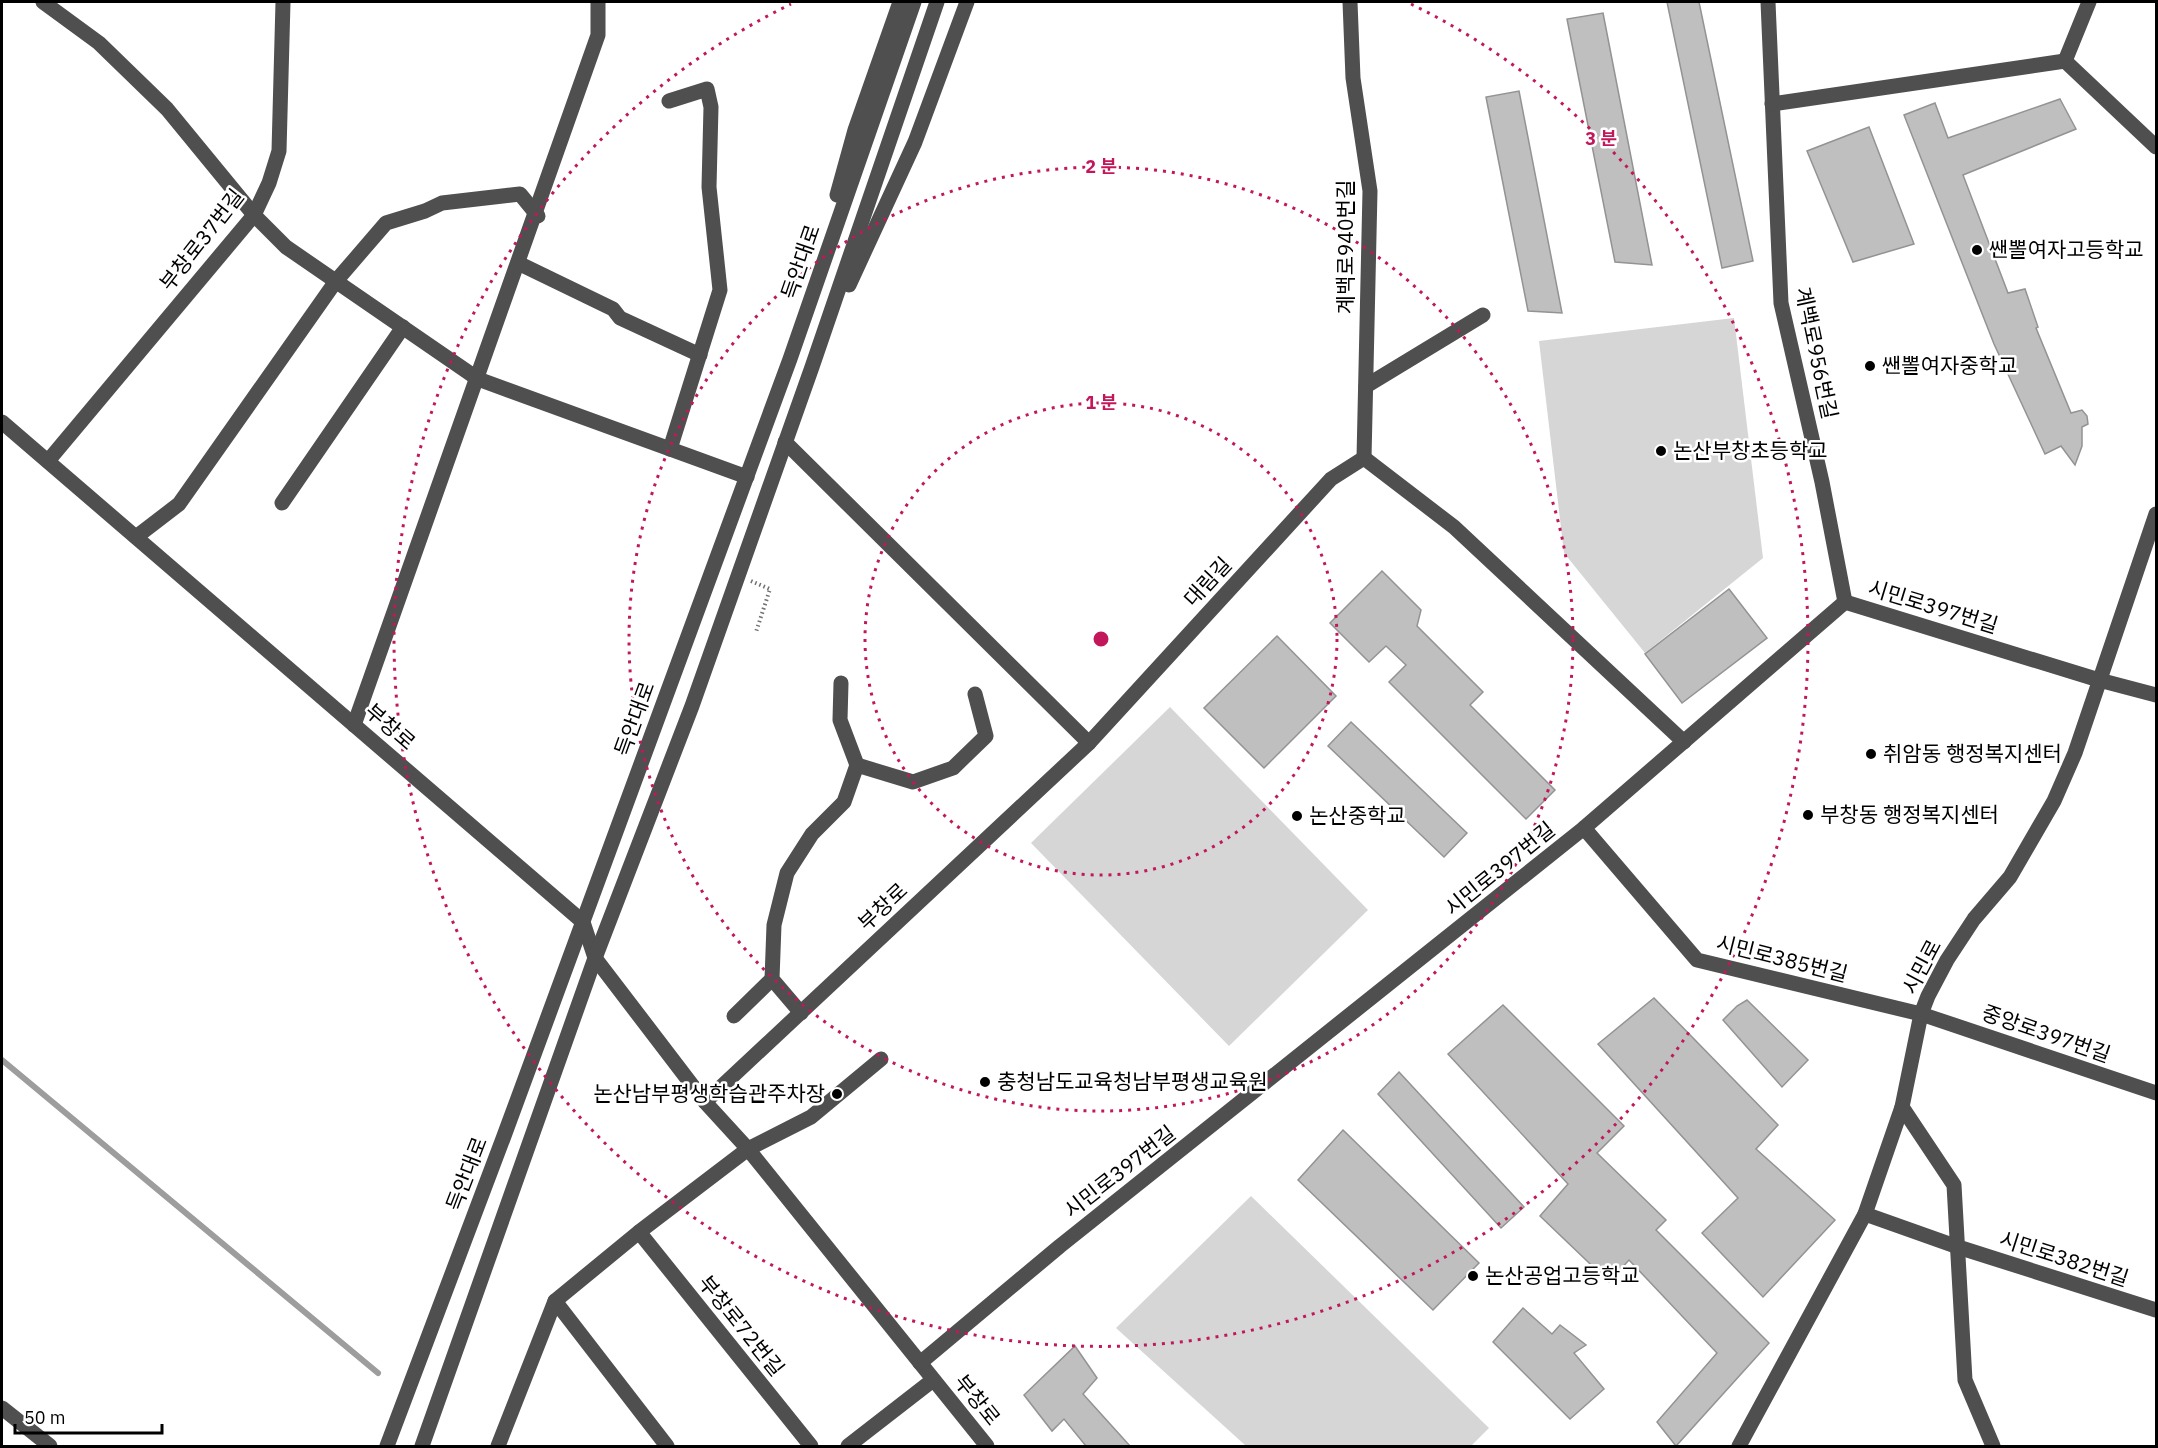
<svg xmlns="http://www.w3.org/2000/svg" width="2158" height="1448" viewBox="0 0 2158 1448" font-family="'IBM Plex Sans','Noto Sans KR',sans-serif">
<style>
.green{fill:#d6d6d6}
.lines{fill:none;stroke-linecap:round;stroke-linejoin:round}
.stream{stroke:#9d9d9d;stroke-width:6}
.building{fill:#bfbfbf;stroke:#939393;stroke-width:1.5}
.path{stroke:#717171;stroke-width:4;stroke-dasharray:1.5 3;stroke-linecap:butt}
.minor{stroke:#4f4f4f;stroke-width:15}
.ring{fill:none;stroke:#c2185b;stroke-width:3;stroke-dasharray:3 6}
.poi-dot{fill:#000;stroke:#fff;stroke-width:2}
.labels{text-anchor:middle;stroke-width:5;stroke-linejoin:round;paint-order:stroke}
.street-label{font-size:21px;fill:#000;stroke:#fff}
.poi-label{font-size:21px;fill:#000;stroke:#fff;text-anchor:start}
.centre{fill:#c2185b;stroke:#fff;stroke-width:3}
.ring-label{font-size:18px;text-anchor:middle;font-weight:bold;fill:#c2185b;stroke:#fff;stroke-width:5;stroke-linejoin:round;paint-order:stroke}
</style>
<rect width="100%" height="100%" fill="#fff"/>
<g class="green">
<path d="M1734,318L1763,558L1645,653L1564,553L1539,341Z"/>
<path d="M1170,707L1368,910L1229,1046L1031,843Z"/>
<path d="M1251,1196L1489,1428L1471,1446H1246L1116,1328Z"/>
</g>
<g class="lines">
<path class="stream" d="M2,1060L378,1373"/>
</g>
<g class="building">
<path d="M1667,2H1699L1753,261L1722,268Z"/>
<path d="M1603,13L1652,265L1615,262L1567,19Z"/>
<path d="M1519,91L1562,313L1528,311L1486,97Z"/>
<path d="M2060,99L2076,129L1963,175L2008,293L2025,289L2038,327L2036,328L2071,413L2082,410L2087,416L2088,424L2082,427V446L2075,465L2061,446L2045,454L1994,344L1904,115L1935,103L1948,138Z"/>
<path d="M1869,127L1914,244L1853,262L1807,151Z"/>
<path d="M1382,571L1421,610L1417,626L1483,692L1470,705L1555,790L1526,819L1389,682L1406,665L1386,646L1369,662L1330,623Z"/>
<path d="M1729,589L1767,638L1682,703L1645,654Z"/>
<path d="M1277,636L1336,696L1264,768L1204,708Z"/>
<path d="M1351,722L1467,833L1444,857L1328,746Z"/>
<path d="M1654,998L1778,1125L1756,1149L1835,1220L1763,1297L1702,1233L1738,1198L1598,1044Z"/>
<path d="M1747,1000L1808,1060L1782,1087L1723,1020L1737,1006Z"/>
<path d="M1503,1005L1624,1126L1597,1153L1666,1220L1656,1230L1769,1343L1676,1446L1657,1422L1717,1353L1629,1260L1609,1282L1540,1216L1568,1184L1448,1054Z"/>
<path d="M1399,1072L1524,1207L1501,1228L1378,1094Z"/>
<path d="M1343,1130L1479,1263L1433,1310L1298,1180Z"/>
<path d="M1523,1308L1552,1334L1560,1325L1586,1345L1574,1353L1604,1389L1570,1419L1493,1342Z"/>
<path d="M1075,1346L1097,1378L1083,1394L1130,1446H1086L1064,1419L1052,1431L1024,1395Z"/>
</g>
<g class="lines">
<path class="path" d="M751,581L770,589L756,632"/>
<g class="minor">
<path d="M43,2L99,43L167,109L254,215L286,247L478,379L747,477"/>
<path d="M1350,2L1353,78L1370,191L1364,458"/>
<path d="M1768,2L1781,303L1822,482L1845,602"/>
<path d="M2065,61L2156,147"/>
<path d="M2065,61L2089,2"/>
<path d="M669,101L707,89L711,107L709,187L720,290L670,449"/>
<path d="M1772,104L2065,61"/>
<path d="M837,195L855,130L900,2"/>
<path d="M518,263L613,309L620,318L700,355"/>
<path d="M849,285L915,142L967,2"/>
<path d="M1366,386L1483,315"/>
<path d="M2,422L583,922L595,958L705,1102L748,1149L987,1446"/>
<path d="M785,442L1089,743"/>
<path d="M48,461L254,215L269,183L279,151L283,2"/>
<path d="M282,503L403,327"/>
<path d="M136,537L179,504L336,281L386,223L425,211L442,203L520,194L538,216"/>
<path d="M1845,602L2099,680L2156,695"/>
<path d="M841,683L840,720L857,765"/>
<path d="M354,725L598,35V2"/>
<path d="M1584,828L1697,960L1921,1014L2156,1093"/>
<path d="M801,1013L772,979L774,925L787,873L812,834L844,802L857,765L913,782L953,768L986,736L975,694"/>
<path d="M734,1016L772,979"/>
<path d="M705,1102L1089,743L1331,479L1364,458L1454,527L1684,742"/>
<path d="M1902,1107L1954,1185L1965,1380L1993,1446"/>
<path d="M1865,1214L1958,1247L2156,1310"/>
<path d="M639,1232L811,1446"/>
<path d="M555,1301L667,1446"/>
<path d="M920,1363L1060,1246L1584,828L1845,602"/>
<path d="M2,1408L50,1446"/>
<path d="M387,1446L504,1136L790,359L914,2"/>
<path d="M422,1446L595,958L692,706L812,367L937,2"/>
<path d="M498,1446L555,1301L639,1232L748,1149L811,1117L881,1059"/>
<path d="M848,1446L933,1380"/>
<path d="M1739,1446L1865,1214L1902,1107L1921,1014L1928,996L1947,960L1974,919L2010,877L2054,801L2075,753L2156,514"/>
</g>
</g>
<g class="ring">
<circle cx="1101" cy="639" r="236"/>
<circle cx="1101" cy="639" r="472"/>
<path d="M1411 4A707 707 0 1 1 791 4"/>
</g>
<g class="poi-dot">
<circle cx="1977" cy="250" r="6"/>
<circle cx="1870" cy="366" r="6"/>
<circle cx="1661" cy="451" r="6"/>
<circle cx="1871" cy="754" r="6"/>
<circle cx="1808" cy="815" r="6"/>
<circle cx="1297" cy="816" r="6"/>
<circle cx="985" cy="1082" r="6"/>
<circle cx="837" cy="1094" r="6"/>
<circle cx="1473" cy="1276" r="6"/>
</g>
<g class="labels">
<g class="street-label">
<text transform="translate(202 240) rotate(-52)" y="7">부창로37번길</text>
<text transform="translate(1346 247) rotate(-90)" y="7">계백로940번길</text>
<text transform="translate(801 262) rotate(-71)" y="7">득안대로</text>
<text transform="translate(1816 353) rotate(78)" y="7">계백로956번길</text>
<text transform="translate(1208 582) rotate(-47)" y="7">대림길</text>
<text transform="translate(1933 607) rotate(17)" y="7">시민로397번길</text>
<text transform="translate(635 719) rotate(-70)" y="7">득안대로</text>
<text transform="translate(390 727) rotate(41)" y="7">부창로</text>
<text transform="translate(1500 869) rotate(-39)" y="7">시민로397번길</text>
<text transform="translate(883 907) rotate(-43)" y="7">부창로</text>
<text transform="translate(1782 959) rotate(14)" y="7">시민로385번길</text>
<text transform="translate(1922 967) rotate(-62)" y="7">시민로</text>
<text transform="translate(2046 1034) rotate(19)" y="7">중앙로397번길</text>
<text transform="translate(1120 1172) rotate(-38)" y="7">시민로397번길</text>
<text transform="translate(467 1174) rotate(-69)" y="7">득안대로</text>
<text transform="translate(2064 1259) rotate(18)" y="7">시민로382번길</text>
<text transform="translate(741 1326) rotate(51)" y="7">부창로72번길</text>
<text transform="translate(977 1400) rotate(51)" y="7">부창로</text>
</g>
<g class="poi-label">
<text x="1989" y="257">쌘뽈여자고등학교</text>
<text x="1882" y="373">쌘뽈여자중학교</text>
<text x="1673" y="458">논산부창초등학교</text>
<text x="1883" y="761">취암동 행정복지센터</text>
<text x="1820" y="822">부창동 행정복지센터</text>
<text x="1309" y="823">논산중학교</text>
<text x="997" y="1089">충청남도교육청남부평생교육원</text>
<text x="825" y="1101" text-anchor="end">논산남부평생학습관주차장</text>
<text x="1485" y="1283">논산공업고등학교</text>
</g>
</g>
<circle cx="1101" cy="639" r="9" class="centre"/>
<g class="ring-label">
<text x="1601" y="145">3 분</text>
<text x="1101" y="173">2 분</text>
<text x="1101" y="409">1 분</text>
</g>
<rect width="2158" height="1448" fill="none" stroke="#000000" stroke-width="6"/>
<path d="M15 1424v9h147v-9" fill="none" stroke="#000000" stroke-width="3"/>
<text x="24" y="1424" font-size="18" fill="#000000" stroke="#ffffff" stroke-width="4.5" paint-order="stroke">50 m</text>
</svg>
